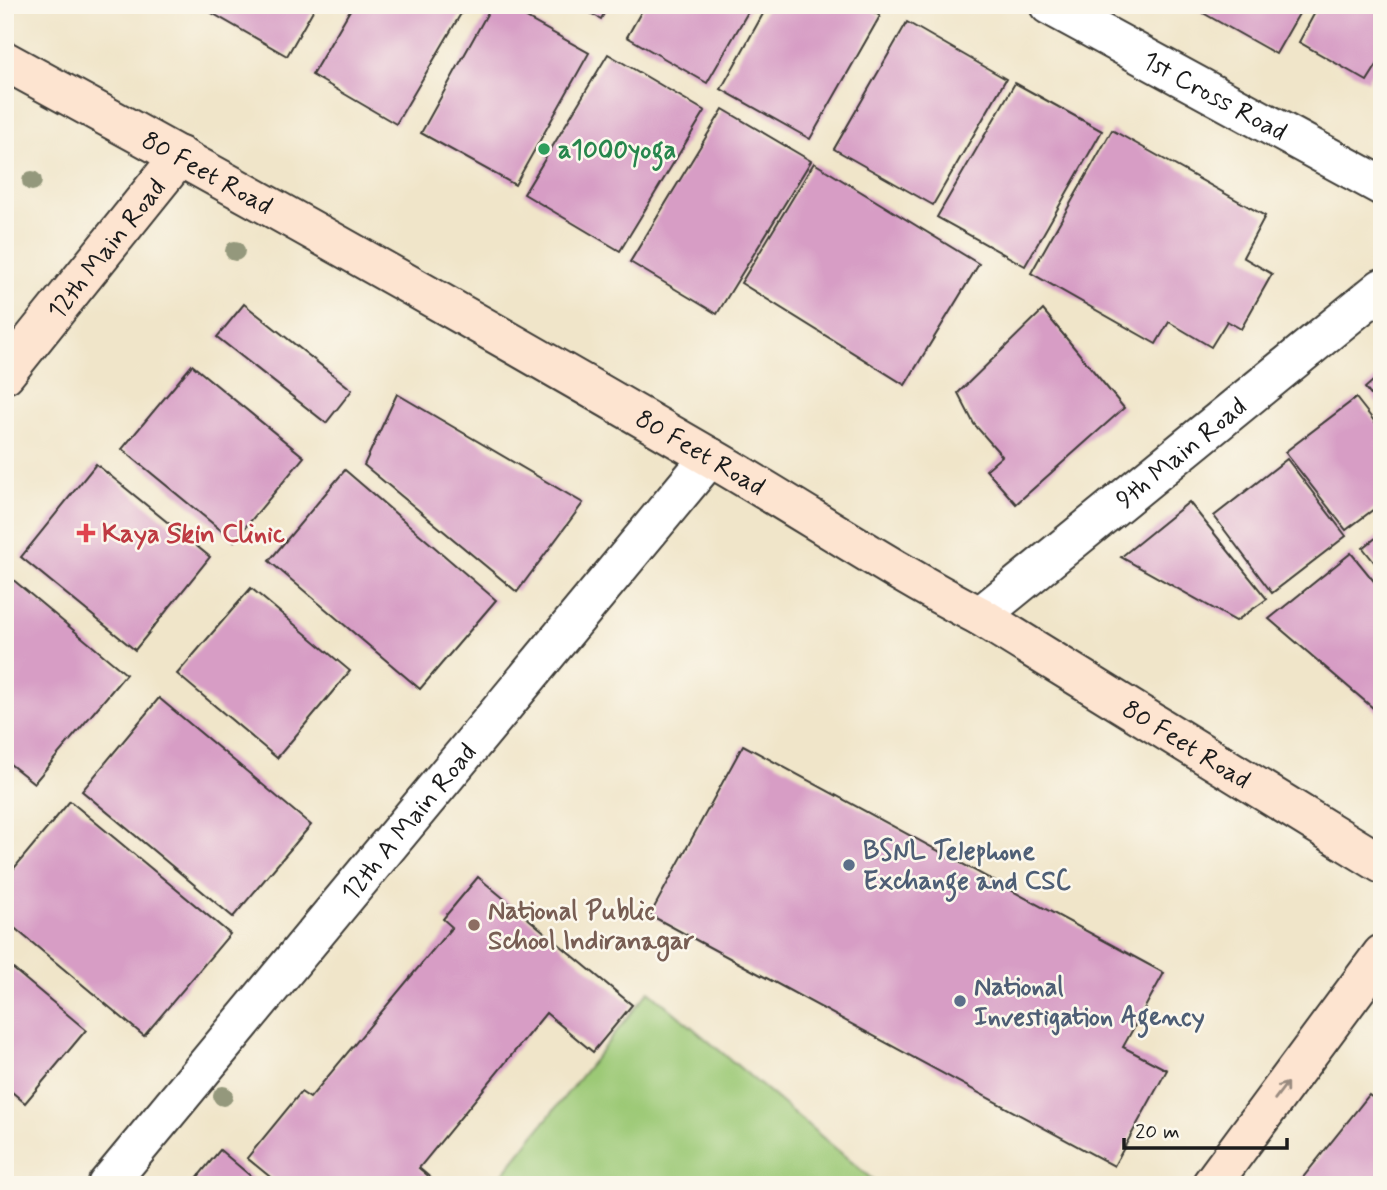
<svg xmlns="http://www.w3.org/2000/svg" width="1387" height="1190" viewBox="0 0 1387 1190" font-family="Mynerve,sans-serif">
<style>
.green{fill:#9cc976;stroke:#5c7249;stroke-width:2}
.building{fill:#d79dc5}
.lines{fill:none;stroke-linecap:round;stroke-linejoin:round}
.street-casing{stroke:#3c3a36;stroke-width:42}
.secondary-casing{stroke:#3c3a36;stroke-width:42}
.street{stroke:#fff;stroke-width:38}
.secondary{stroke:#fde4d0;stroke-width:38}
.tree{fill:#94987b}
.oneway{stroke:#988a7f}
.leisure-dot{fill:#2e9e5b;stroke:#fbf7ec;stroke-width:2.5}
.health-dot{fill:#e0444e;stroke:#fbf7ec;stroke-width:2.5}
.service-dot{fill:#5c6f8a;stroke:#fbf7ec;stroke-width:2.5}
.education-dot{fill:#8d6e63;stroke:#fbf7ec;stroke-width:2.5}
.labels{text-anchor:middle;stroke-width:5;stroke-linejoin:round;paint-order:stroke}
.street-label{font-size:26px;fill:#1c1c1c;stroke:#fbf7ec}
.leisure-label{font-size:26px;font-weight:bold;fill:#27864d;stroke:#fbf7ec;text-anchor:start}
.health-label{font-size:26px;font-weight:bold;fill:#be3a42;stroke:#fbf7ec;text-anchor:start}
.service-label{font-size:26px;font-weight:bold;fill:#4e5e75;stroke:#fbf7ec;text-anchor:start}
.education-label{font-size:26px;font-weight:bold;fill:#785e54;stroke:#fbf7ec;text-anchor:start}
</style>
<rect width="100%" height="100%" fill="#fbf7ec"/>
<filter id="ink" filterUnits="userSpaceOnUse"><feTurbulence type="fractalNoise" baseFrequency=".0143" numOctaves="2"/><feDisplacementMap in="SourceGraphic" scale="14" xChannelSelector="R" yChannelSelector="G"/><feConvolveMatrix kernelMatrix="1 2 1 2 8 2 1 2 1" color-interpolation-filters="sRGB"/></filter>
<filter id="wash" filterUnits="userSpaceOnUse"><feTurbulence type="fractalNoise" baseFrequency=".00686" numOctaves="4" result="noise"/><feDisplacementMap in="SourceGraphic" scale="28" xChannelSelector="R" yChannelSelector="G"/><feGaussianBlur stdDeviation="1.57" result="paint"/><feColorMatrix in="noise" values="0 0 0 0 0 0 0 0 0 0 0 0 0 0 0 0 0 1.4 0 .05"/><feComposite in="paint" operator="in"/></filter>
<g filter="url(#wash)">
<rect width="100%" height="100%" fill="#f0e5c9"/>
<path class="green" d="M649,991L879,1185H494Z"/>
<g id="blocks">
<g class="building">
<path d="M198,5H316L287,56Z"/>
<path d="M353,5H466L396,124L312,75Z"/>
<path d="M492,5H503L589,53L515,185L421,133Z"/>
<path d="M576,5H609L601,19Z"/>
<path d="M645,5H752L707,83L627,37Z"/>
<path d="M768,5H862L880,16L810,139L721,89Z"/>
<path d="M1199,5H1304L1276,54L1196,9Z"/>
<path d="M1319,5H1382V57L1367,81L1299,42Z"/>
<path d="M907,22L1006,79L933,205L834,149Z"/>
<path d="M608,54L705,111L620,251L524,194Z"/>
<path d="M1015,83L1102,131L1025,266L937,217Z"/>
<path d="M723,109L811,161L717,314L630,262Z"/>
<path d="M1112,130L1265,216L1243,257L1272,274L1241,329L1227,321L1211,347L1169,322L1156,344L1031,273Z"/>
<path d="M814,163L979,264L905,385L741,283Z"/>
<path d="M244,304L352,390L326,423L217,337Z"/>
<path d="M1043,310L1124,408L1016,504L986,470L1002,456L974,424L958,393Z"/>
<path d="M192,365L304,457L234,541L122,449Z"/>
<path d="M1382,373V409L1365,388Z"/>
<path d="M397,394L583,503L517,592L364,465Z"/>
<path d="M1356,398L1382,431V503L1346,530L1285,452Z"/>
<path d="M1287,459L1346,536L1272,593L1214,516Z"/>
<path d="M96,464L210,557L135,650L21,557Z"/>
<path d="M345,470L496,600L420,689L269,561Z"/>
<path d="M1189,502L1267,599L1236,621L1121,557Z"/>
<path d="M1382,533V572L1363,548Z"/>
<path d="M1351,553L1382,591L1380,714L1269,619Z"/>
<path d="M5,573L126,674L34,783L5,760Z"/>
<path d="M251,588L350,671L277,758L177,674Z"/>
<path d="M159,698L311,825L233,917L82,791Z"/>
<path d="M743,745L1164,973L1123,1047L1167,1070L1114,1166L650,915Z"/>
<path d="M70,801L230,934L144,1036L5,920V879Z"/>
<path d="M478,877L632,1005L593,1052L546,1013L419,1168L439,1185H280L247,1158L301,1092L310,1098L452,927L443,919Z"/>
<path d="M5,962L86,1030L25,1103L5,1086Z"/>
<path d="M1369,1095L1382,1105V1185H1297Z"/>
<path d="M220,1150L261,1185H191Z"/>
</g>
</g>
</g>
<g filter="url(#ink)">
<use href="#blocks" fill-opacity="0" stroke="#3c3a36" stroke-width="2"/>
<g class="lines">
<g class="street-casing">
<g id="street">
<path id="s1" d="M1049,5L1382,186"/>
<path id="s2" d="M980,616L1382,288"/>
<path id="s3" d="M107,1185L710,457"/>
</g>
</g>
<g class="secondary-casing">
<g id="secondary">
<path id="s4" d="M5,61C241,189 476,321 708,456C799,508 886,568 980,616L1382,864"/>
<path id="s5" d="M5,374L180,156"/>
<path d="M1211,1185L1382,954"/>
</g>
</g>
<use href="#street" class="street"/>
<use href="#secondary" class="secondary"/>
</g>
<g class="tree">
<circle cx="32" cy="181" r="10"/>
<circle cx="235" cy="251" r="10"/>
<circle cx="223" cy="1096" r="10"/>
</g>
<defs><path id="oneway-shaft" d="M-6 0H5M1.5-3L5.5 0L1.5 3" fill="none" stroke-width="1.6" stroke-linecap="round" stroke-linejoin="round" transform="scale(1.75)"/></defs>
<use class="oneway" href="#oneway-shaft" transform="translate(1281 1091) rotate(-53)"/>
</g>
<circle class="leisure-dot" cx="544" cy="149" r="7"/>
<path class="health-dot" d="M82.5 522.5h7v7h7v7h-7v7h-7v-7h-7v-7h7z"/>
<g class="service-dot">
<circle cx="849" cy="865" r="7"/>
<circle cx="960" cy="1001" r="7"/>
</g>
<circle class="education-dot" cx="474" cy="925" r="7"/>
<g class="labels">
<g class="street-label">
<text dy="9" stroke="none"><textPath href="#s1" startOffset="189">1st Cross Road</textPath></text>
<text dy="9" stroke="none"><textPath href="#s4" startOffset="231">80 Feet Road</textPath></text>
<text dy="9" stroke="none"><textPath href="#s5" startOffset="161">12th Main Road</textPath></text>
<text dy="9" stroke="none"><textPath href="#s4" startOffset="798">80 Feet Road</textPath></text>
<text dy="9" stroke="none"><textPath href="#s2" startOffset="259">9th Main Road</textPath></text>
<text dy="9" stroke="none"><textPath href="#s4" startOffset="1365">80 Feet Road</textPath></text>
<text dy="9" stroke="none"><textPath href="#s3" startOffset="472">12th A Main Road</textPath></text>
</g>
<g class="leisure-label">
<text x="558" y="158">a1000yoga</text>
</g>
<g class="health-label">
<text x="102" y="542">Kaya Skin Clinic</text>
</g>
<g class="service-label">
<text x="863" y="859">BSNL Telephone<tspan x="863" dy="30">Exchange and CSC</tspan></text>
<text x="974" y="995">National<tspan x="974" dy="30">Investigation Agency</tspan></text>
</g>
<g class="education-label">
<text x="488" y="919">National Public<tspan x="488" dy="30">School Indiranagar</tspan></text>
</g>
</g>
<rect width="1387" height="1190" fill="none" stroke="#fbf7ec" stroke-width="28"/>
<path d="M1124 1138v10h163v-10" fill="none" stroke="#1c1c1c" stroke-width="3.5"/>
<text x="1135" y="1138" font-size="21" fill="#1c1c1c" stroke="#fbf7ec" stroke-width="5" paint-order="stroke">20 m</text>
</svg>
